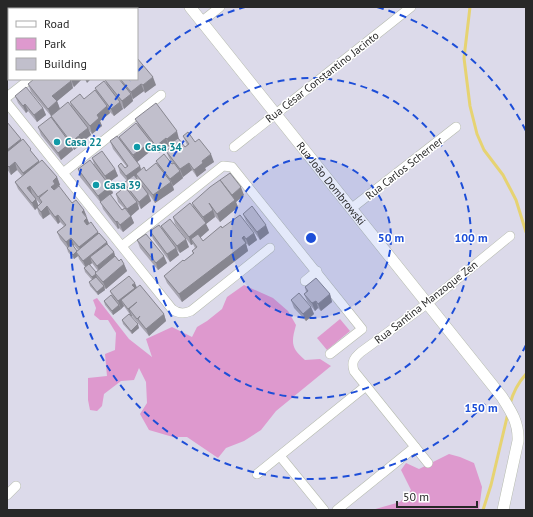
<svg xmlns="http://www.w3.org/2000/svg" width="533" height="517" viewBox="0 0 533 517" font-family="'PT Sans',sans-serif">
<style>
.green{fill:#de99ce}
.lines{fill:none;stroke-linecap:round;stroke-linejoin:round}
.stream{stroke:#e6d372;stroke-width:3}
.minor-casing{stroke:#b6bbae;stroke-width:10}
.tertiary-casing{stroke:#b6bbae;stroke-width:12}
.minor{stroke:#fff;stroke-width:9}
.tertiary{stroke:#fff;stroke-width:11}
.wall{fill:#a6a4af;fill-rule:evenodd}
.shaded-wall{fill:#87868f}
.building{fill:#c1bfcc;stroke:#87868f}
.ring{fill:none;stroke:#1d4ed8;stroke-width:2;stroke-dasharray:7 5}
.culture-dot{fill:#0f9aa8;stroke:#fff;stroke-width:1.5}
.labels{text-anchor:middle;stroke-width:3;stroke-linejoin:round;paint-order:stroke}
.street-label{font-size:11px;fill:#282828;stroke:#fff}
.culture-label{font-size:11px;font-weight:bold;fill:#0d838f;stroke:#fff;text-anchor:start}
.centre{fill:#1d4ed8;stroke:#fff;stroke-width:2}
.ring-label{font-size:12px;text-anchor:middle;font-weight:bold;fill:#1d4ed8;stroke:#fff;stroke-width:3;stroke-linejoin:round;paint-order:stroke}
</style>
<rect width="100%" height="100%" fill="#dcdaea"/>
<g class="green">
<path d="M244,285L273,298L288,311L296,325C291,343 291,348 305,360L320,359L331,366L276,411L261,430L244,441L226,448L218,458L187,437H173L149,430L140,414L147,403L146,382L139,368L134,380L121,381L104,394L102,406L97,411L90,410L88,400V378L107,376L105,354L115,350L116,333L108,320H100L94,315L96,308L93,300L97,298L129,339L152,357L146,339L172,327L192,337L197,327L207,321L222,309L227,297Z"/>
<path d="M340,319L350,331L327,350L317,338Z"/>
<path d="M449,454L460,457L474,463L482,487L479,510H372L400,502L411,490L401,470L406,463L419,469Z"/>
</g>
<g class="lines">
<g class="stream">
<path d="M470,7L464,58L470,106L477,134L484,150L503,175L516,200L526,232"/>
<path d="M510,404C513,392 518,383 526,374"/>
<path d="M483,510L491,485L508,413"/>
</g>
<g class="minor-casing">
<g id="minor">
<path d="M201,22L220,7"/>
<path d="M7,97L30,79"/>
<path d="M7,103L172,309C178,314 184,314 191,311L270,248"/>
<path d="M234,147L411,7"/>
<path d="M63,173L161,95"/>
<path d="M352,208L456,127"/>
<path d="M122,246L223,166L232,167L362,329L330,354"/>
<path d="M305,281L317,271"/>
<path d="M280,456L324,510"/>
<path d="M428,463L354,371C351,362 354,358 361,352L428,303L510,236"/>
<path d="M257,474L366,386"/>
<path d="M7,495L16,486"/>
<path d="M337,510L415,447"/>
</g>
</g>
<g class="tertiary-casing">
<g id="tertiary">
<path id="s1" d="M190,7L502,397C511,411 519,423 518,441L503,510"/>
</g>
</g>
<use href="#minor" class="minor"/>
<use href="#tertiary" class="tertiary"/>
</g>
<g class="wall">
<path d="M48,7H107L104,9H49Z"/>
<path d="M9,30V66L7,63V32Z"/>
<path d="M41,79H82L74,87L72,85L73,88L57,101L60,109L71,105L70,102L84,99L96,91L95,88L107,85L105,80L123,84L121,80L156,85L145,93L144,91L133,99L132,98L133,101L124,109L121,105L123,109L114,116L109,111L110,113L100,121L102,126L92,134L89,130L91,135L82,142L83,143L74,150L72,147L73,150L61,160L41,135L38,127L52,119L51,116L55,113L51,116L31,92L28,84L40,80Z"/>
<path d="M15,96L43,108L46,115L37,122L28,111L26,113L18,103Z"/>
<path d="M135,119L179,139L185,147L187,145L183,136L195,142L214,162L205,168L206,170L197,177L192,170L183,177L182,176L183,178L173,186L174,190L155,203L149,194L151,201L141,209L138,204L139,209L131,216L134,223L123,232L119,228L118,229L103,209L101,203L80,177L78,169L94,164L92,158L115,169L118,176L108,183L110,186L113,193L110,195L122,210L124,208L118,202L116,194L126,188L124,183L127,181L120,173L118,166L125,168L127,167L113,149L110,141L120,140L119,137L138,125ZM151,143L159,153L169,146V147L174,143V145L166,151L169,158L173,164H172L156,161L158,165L146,171L141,170L140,166L137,162L153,149Z"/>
<path d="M7,122L21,139V141L32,153L39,161V163L57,177L60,185L57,187L72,203L84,210L89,224L107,242L108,245L114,252L115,256L119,261L124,264L127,271L106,289L104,288L105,290L98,295L90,286L89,282L92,280L85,272L84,268L85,267L79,259L78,256L74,259L68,252L67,248L60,239L57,232L64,226L60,222L58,224L50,214L43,219L39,214L37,208L35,210L18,189L15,182L22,176L17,170L11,175L7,169ZM32,194L40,204L38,205L36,199ZM74,245L78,250L77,251L73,246ZM92,263L98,271L96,272L90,265Z"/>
<path d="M220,180L244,195L236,202L238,207L220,222L214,215L215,217L206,224L209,230L200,238L203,241L222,228L254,233L257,240L249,246L247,244H246L248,251L182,302L167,283L164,276L193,254L192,251L195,248L193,244L191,245L175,224L173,217L193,206L192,203L221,182Z"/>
<path d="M243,214L269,233L260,240L246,221Z"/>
<path d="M161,226L189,247L180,253L176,249L179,255L170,262L153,239L150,231H163Z"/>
<path d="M137,240L167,263L158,270L140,248Z"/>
<path d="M305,287L330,294L332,302L321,311L318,308L315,311L307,301L304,294L306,292Z"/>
<path d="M137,288L164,314L166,321L149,336L132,316H131L124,306L121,309L120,308L121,309L113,315L105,305L104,301L112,296L110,291Z"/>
<path d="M291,300L311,307L314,314L306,321L294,308Z"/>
<path d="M122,320L139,328L132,334L123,324Z"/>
</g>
<g class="shaded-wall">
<path d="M95,7H107L104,9H96Z"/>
<path d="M153,77L156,85L145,93L143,85Z"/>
<path d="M71,79H82L74,87Z"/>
<path d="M85,79H91L87,83Z"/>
<path d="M71,81L73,88L55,103L52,96Z"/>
<path d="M141,84L144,91L133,99L131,92Z"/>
<path d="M131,94L133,101L124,109L122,101Z"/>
<path d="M57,101L60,109L51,116L48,109Z"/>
<path d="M120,102L123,109L114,116L111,109Z"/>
<path d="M25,104L28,111L26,113L23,106Z"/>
<path d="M107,106L110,113L100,121L102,126L92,134L90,126L97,115Z"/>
<path d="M43,108L46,115L37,122L34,115Z"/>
<path d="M88,128L91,135L82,142L83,143L74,150L71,142L79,135Z"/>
<path d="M177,131L179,139L174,143L173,142L174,143L169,147L167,139Z"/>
<path d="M166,138L169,146L159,153L156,146Z"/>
<path d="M21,139L24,147L7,160V150Z"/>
<path d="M151,142L153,149L136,163L133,155Z"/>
<path d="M70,143L73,150L61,160L58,153Z"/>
<path d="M211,154L214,162L205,168L206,170L197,177L194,170L202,161Z"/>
<path d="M39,161L41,168L26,180L23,173Z"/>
<path d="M15,162L17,170L11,175L9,167Z"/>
<path d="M189,163L192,170L183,177L180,169Z"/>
<path d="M140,166L142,173L136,174L137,177L129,184L126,176Z"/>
<path d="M115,169L118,176L108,183L105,176Z"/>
<path d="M180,171L183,178L173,186L170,179Z"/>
<path d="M57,177L60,185L57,187L54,195L51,187L53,181Z"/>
<path d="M171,182L174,190L155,203L153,195Z"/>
<path d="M30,186L32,194L30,196L27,188Z"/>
<path d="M110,186L113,193L101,203L100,202L101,203L98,196Z"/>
<path d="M241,187L244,195L236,202L238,207L220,222L217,214L234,201L232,195Z"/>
<path d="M148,194L151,201L141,209L139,202Z"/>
<path d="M36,199L39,207H37V208L35,210L32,203Z"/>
<path d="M137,202L139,209L131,216L134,223L123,232L120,225L130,217L127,209Z"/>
<path d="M47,206L50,214L43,219L41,212Z"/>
<path d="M84,210L87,217L82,212Z"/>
<path d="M213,210L215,217L206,224L209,230L194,243L191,239L193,244L191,245L189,237L205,223L203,217Z"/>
<path d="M58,215L60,222L58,224L55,217Z"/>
<path d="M87,218L90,225L87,228L84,221Z"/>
<path d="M117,221L119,228L118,229L116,222Z"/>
<path d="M266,225L269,233L260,240L257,232Z"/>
<path d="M98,232L101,239L82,254L79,247Z"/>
<path d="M254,233L257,240L249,246L246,239Z"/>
<path d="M244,236L248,251L182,302L179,294Z"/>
<path d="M71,238L74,245L69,249L66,242Z"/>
<path d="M186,239L189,247L180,253L177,246Z"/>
<path d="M107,242L109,249L90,257L92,263L86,268L83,261Z"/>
<path d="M176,248L179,255L170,262L167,254Z"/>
<path d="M76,252L78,256L74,259L73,255Z"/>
<path d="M114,252L116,260L100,273L97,266Z"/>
<path d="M164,256L167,263L158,270L156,263Z"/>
<path d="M124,264L127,271L106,289L103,282Z"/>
<path d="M96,274L97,278L93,281L92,277Z"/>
<path d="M135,283L138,290L121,300L124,306L121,309L118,301L132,285Z"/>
<path d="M104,286L105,290L98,295L97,292Z"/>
<path d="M330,294L332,302L321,311L318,304Z"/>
<path d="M316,301L318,308L315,311L312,303Z"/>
<path d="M137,302L129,309L132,316H131L128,309Z"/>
<path d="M119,305L121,309L113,315L112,311Z"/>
<path d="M311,307L314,314L306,321L303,314Z"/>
<path d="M164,314L166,321L149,336L146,329Z"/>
<path d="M138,324L139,328L132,334L131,331Z"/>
</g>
<g class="building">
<path d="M43,7H46L48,9H41Z"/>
<path d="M50,7H79L80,9H51Z"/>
<path d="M81,7H94L95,8L94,9H83Z"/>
<path d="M9,30V62L7,59V32Z"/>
<path d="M137,58L153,77L143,85L141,84L131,92L121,80L122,79H137Z"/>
<path d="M34,79H39L40,80L41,79H69L71,81L52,96L57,101L48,109L28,84Z"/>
<path d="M107,79H119L131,94L122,101L105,80Z"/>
<path d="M104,81L120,102L111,109L95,88Z"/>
<path d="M26,87L43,108L34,115L25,104L23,106L15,96Z"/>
<path d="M95,90L107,106L97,115L99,118L90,126L70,102L80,94L84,99Z"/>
<path d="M68,102L88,128L79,135H80L71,142L51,116Z"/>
<path d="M156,103L177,131L167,139L166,138L156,146L135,119Z"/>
<path d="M51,117L70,143L58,153L38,127Z"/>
<path d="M7,122L21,139L7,150Z"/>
<path d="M136,123L151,142L133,155L119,137Z"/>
<path d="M188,132L195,142L199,139L211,154L202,161L203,163L194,170L189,163L180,169L166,151L175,144L173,142L178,138L185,147L189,144L183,136Z"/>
<path d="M117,136L140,166L126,176L118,166L121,163L125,168L128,166L110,141Z"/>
<path d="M23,139L31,149L30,150L39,161L23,173L15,162L9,167L7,165V152Z"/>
<path d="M102,151L115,169L105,176L92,158Z"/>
<path d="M164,154L172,164L174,163L180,171L170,179L156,161Z"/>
<path d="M42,160L57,177L53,181L55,184L51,187L54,190L59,186L72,203L76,200L84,210L82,212L87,218L84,221L87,225L91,222L98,232L79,247L71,238L66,242L57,232L66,225L58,215L55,217L47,206L41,212L37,207L42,202L39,198L48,190L38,197L30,186L27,188L36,199L32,203L15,182Z"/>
<path d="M90,160L110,186L98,196L78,169Z"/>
<path d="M156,163L171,182L153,195L136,174L144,167L146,171Z"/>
<path d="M230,173L241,187L232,195L220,180Z"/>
<path d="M134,175L148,194L139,202L124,183Z"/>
<path d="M220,180L235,200L217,214L209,203L213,210L203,217L192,203L210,187Z"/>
<path d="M125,187L137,202L127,209L116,194Z"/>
<path d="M110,194L122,210L125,208L131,216L120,225L117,221L116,222L100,202Z"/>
<path d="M190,203L206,223L189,237L173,217Z"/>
<path d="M252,206L266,225L257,232L243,214Z"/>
<path d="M240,215L254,233L246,239L244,236L242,238L246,243L179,294L164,276L183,260L184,261L194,253L192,251L197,247L191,239L198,234L203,241L221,226L222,228Z"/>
<path d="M170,219L186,239L177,246L161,226Z"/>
<path d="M159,225L176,248L167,254L150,231Z"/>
<path d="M99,233L107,242L83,261L76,252Z"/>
<path d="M146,234L164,256L156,263L137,240Z"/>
<path d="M72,244L77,251L73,255L67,248Z"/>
<path d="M107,244L114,252L97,266L90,257Z"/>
<path d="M115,256L119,261L121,259L124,264L103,282L95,273Z"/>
<path d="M89,264L96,272L95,273L96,274L92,277L84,268Z"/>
<path d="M129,276L135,283L132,285L135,288L118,301L110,291Z"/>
<path d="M96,277L104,286L97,292L89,282Z"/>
<path d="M316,278L330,294L318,304L316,301L312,303L304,294L308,291L305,287Z"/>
<path d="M140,285L164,314L146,329L138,319L140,316L137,319L129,309L137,302L128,309L121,300Z"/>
<path d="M299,293L311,307L303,314L291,300Z"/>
<path d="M111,295L119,305L112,311L104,301Z"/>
<path d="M129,314L138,324L131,331L122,320Z"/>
</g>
<circle cx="311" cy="238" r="80" fill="#1d4ed8" fill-opacity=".12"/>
<g class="ring">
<circle cx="311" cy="238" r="80"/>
<circle cx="311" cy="238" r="160"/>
<path d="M526 345A240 240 0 1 1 130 81M138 71A240 240 0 0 1 245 7M377 7A240 240 0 0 1 526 131"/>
</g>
<g class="culture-dot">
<circle cx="57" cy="142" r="4"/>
<circle cx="137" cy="147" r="4"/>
<circle cx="96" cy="185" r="4"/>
</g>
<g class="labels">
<g class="street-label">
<text transform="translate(322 77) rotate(-38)" y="4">Rua César Constantino Jacinto</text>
<text transform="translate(404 168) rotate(-38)" y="4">Rua Carlos Scherner</text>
<text dy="4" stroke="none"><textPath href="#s1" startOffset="226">Rua João Dombrowski</textPath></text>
<text transform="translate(426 302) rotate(-38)" y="4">Rua Santina Manzoque Zen</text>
</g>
<g class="culture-label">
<text x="65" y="146">Casa 22</text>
<text x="145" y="151">Casa 34</text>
<text x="104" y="189">Casa 39</text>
</g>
</g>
<circle cx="311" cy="238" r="6" class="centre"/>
<g class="ring-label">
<text x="391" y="242">50 m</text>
<text x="471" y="242">100 m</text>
<text x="481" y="412">150 m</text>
</g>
<rect width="533" height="517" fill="none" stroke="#282828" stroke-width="16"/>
<rect x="8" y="8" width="130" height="72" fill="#ffffff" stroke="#a9a9a9"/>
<rect x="16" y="21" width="20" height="6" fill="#ffffff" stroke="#a9a9a9"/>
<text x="44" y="28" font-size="12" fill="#282828">Road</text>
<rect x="16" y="38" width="20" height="12" fill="#de99ce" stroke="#a9a9a9"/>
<text x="44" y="48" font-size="12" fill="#282828">Park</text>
<rect x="16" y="58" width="20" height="12" fill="#c1bfcc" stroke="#a9a9a9"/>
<text x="44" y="68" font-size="12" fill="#282828">Building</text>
<path d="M397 501v6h80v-6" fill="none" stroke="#282828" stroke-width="2"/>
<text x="403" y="501" font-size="12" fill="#282828" stroke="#ffffff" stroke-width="3" paint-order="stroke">50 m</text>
</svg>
